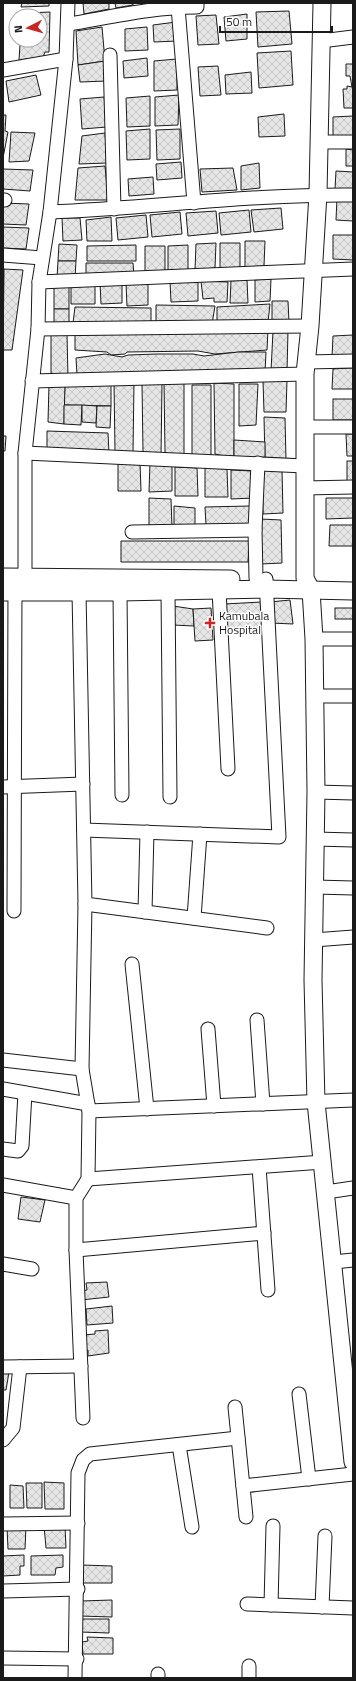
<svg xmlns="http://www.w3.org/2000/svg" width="356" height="1681" viewBox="0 0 356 1681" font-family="'Titillium Web',sans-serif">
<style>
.building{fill:url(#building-cross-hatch);stroke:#1a1a1a}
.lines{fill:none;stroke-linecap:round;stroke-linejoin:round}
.minor-casing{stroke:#1a1a1a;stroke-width:15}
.tertiary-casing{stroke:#1a1a1a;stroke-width:19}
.minor{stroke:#fff;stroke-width:13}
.tertiary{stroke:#fff;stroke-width:17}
.poi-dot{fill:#c62828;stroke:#fff;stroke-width:1.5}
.labels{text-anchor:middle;stroke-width:3;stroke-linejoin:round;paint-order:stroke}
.poi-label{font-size:12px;fill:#1a1a1a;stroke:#fff;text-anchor:start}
</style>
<defs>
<pattern id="building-cross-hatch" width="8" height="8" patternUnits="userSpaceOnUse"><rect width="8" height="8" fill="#e6e6e6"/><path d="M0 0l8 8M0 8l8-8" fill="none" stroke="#c5c5c5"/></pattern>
</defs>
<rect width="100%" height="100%" fill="#fff"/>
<g class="building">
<path d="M22,3H49V6L21,7Z"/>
<path d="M83,3H109V9L84,14Z"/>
<path d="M115,3H133V5L116,8Z"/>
<path d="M289,11L292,44L258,47L256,12Z"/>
<path d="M50,12L49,52H45L43,57L19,60L20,45L27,44V40H40V16H28V13Z"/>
<path d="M247,14V39L226,41L224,17Z"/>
<path d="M216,15L219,44L198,45L196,16Z"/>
<path d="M176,22L177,41L154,42L153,25Z"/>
<path d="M102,27L105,61L78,65L76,31Z"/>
<path d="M147,27L148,50L125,51V29Z"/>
<path d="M291,51L293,85L259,88L257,53Z"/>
<path d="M147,58L148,76L124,78L123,61Z"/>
<path d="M177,59V90L154,91V61Z"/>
<path d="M105,61L106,81L80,82L78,65Z"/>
<path d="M346,64H353V108H344L343,89H347V86L352,87L350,76H346Z"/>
<path d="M218,66L221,95L200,96L198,67Z"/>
<path d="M251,72L252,93L226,94L225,75Z"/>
<path d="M36,75L41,95L9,102L6,81Z"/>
<path d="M179,95L178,125L155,126V97Z"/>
<path d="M150,96V126L127,127L126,98Z"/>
<path d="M104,97L107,127L82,129L80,99Z"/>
<path d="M284,114L285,136L259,137L258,117Z"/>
<path d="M3,115H6L5,131L8,132L3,158Z"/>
<path d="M353,116V136H333V117Z"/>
<path d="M150,129V159L127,160L126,131Z"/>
<path d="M180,129V159L157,160L156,130Z"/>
<path d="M11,132L35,133L29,161L9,162Z"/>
<path d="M105,133L107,163L79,164L82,136Z"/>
<path d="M346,149L353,150V166H346Z"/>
<path d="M181,162L182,178L157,180L156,164Z"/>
<path d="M259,163L260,188L241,190V166Z"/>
<path d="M105,166L108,200H75L78,168Z"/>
<path d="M233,168L237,190L202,192L200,169Z"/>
<path d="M3,169L33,170L30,191L3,189Z"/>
<path d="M336,171L353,172V190L335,189Z"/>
<path d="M153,177L154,194L129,196L128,179Z"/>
<path d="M337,198H353V221L336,220Z"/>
<path d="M3,203L29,204L26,225L3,224Z"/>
<path d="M281,208L283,229L254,232L251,210Z"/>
<path d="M249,210L251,232L221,235L219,213Z"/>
<path d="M216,211L218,233L188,236L186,213Z"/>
<path d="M180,212L182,234L152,237L150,215Z"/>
<path d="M146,215L148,237L118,240L116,218Z"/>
<path d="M111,217L112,241H87L86,220Z"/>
<path d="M62,218H80L82,240L63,241Z"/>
<path d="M3,227L29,228L26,249L3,248Z"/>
<path d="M333,235H353V260L333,259Z"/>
<path d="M245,241H265L264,266L245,267Z"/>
<path d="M216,243L215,268L195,270L196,244Z"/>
<path d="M220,243H240V268L220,269Z"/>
<path d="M59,244L77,245L76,261H58Z"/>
<path d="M136,245V261H87V246Z"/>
<path d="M188,245V270L168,272V246Z"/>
<path d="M145,246H165V271L145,272Z"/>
<path d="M58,261H76L75,278H57Z"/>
<path d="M86,263H133L134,276L86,278Z"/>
<path d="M4,269L23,270L12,350H3Z"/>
<path d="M271,279L270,301L255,302V280Z"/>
<path d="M198,280V301L171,302L170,281Z"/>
<path d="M247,280L248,303H230L231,281Z"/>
<path d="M201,281L228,282L227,302H214V298L203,299Z"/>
<path d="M122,282V303L101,304L100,283Z"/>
<path d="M95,283V304H71V285Z"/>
<path d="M126,284H148V305L127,306Z"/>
<path d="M69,285V309H54V286Z"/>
<path d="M272,301H288L289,323L272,324Z"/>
<path d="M270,304L268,322L217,323V307Z"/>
<path d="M156,305L215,306L212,324L156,326Z"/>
<path d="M75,307L151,308V323H73Z"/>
<path d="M54,309H69V326L54,325Z"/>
<path d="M268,329L267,350L215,354L198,351L127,352L125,354L111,355L107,352L75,350V334Z"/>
<path d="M273,331H288L287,371H271Z"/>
<path d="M67,334L68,378H51V335Z"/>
<path d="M353,335V356L332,357L333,336Z"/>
<path d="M238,352H266L265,372L77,375L76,358L105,354L122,357L128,355L157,354H193L204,356Z"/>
<path d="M349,368H353V389H332L333,369Z"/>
<path d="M287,380L286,412H264L263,381Z"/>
<path d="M114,382H134L133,453L115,452Z"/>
<path d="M164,382H184V456L165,453Z"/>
<path d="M111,383V406L64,405L65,384Z"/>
<path d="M142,383H162L161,457L143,453Z"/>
<path d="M214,383L234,384V458L215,454Z"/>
<path d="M49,384H65L64,424L48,422Z"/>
<path d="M239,384H258L256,425L239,426Z"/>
<path d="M192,385H211V459L192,455Z"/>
<rect x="333" y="399" width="20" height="21"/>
<path d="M64,405H82L81,425L64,424Z"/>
<path d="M82,405L97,406L96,423L82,422Z"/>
<path d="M97,406H111L110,428L96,427Z"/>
<path d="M264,417L285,418L286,460L265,461Z"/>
<path d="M47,431L108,433L109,454L47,452Z"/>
<path d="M346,434H353V456H347Z"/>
<path d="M3,436H6L5,451H3Z"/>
<path d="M234,440L265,442V461L234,458Z"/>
<rect x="347" y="461" width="6" height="22"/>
<path d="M118,462H140L141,491H118Z"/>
<path d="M150,462L172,463V491L149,492Z"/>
<path d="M175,467L197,468L198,496H175Z"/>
<path d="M205,468L227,469L228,497H205Z"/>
<path d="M231,470L252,471L253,498L231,499Z"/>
<path d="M262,470H282L283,513L263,514Z"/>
<path d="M149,498L171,499L172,527H149Z"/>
<path d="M326,498H353V518L326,519Z"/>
<path d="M174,506L195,508V525H174Z"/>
<path d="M250,506L251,525H206L205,507Z"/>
<path d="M261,519L281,520L282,563L261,564Z"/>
<path d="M330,525H353V546H329Z"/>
<path d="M121,541H249L248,562H121Z"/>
<path d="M290,600L293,624L271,623L270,602Z"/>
<path d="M262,602L263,628L225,630L224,604Z"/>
<path d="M173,606L193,609L194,626L173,625Z"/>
<path d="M211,608L213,640L195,641L193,609Z"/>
<rect x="335" y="608" width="18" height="11"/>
<path d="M21,1197L45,1200L40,1222L18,1219Z"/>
<path d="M107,1282L109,1297L81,1300L80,1291L87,1290L86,1283Z"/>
<path d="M112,1306L113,1323L87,1325L86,1309Z"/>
<path d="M108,1330L109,1353L88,1356V1350L83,1351V1335L95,1334V1331Z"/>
<path d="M3,1372H9L6,1390H3Z"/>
<path d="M44,1482L64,1483V1509H45Z"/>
<path d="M26,1483H42V1508H27Z"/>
<path d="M10,1485L23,1486L24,1508H10Z"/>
<path d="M26,1526L25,1549H8L7,1527Z"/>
<path d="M44,1526H65L66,1548H46Z"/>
<path d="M24,1555V1566H20V1575L3,1576V1556Z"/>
<path d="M63,1555V1567L56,1568L55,1575H31V1556Z"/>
<path d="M82,1565L112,1566V1583H83Z"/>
<path d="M112,1600V1617L80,1616L81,1601Z"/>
<path d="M81,1619H109V1633L80,1632Z"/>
<path d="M87,1637L113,1638V1654H83L82,1642L88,1641Z"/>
</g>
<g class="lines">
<g class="minor-casing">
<g id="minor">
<path d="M178,7L194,203"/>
<path d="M69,24C111,17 154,7 197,7V3"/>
<path d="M321,41L353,37"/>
<path d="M110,55L114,209"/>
<path d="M3,70L66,59"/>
<path d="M319,142H353"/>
<path d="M3,200H5"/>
<path d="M50,212C151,208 252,194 353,195"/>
<path d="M3,255L42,258"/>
<path d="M39,282L353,269"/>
<path d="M38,329L310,326"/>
<path d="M307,362L353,361"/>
<path d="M32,381L305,374"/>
<path d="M304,427H353"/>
<path d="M25,453L305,466"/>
<path d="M304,488L353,487"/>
<path d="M132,532L255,530"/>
<path d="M256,578L255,530L258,463"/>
<path d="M25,586V453L38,329L39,282L50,212L66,59L68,3"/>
<path d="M219,590L228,769"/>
<path d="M79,592L85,904L82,1069L89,1111L88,1179L76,1198V1250L83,1418"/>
<path d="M120,592L122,795"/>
<path d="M168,592L170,797"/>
<path d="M314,639H353"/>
<path d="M315,696H353"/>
<path d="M3,787L83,784"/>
<path d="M316,792L353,793"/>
<path d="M84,830L279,837L266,579"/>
<path d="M315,839L353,840"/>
<path d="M315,887L353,888"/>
<path d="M85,904L267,928"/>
<path d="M14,911L15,583"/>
<path d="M145,912L147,832"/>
<path d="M194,918L200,834"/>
<path d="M314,940L353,937"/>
<path d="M132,964L147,1109"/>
<path d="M257,1020L263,1104"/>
<path d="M208,1029L214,1106"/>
<path d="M3,1060L82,1069"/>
<path d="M3,1089L88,1104"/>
<path d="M89,1111L353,1100"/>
<path d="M3,1149L18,1151L22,1146L25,1093"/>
<path d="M259,1167L268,1290"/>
<path d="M88,1179L323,1162"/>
<path d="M3,1185L76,1198"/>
<path d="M326,1192L353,1188"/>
<path d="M76,1250L264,1233"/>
<path d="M334,1262L353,1260"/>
<path d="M3,1264L32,1269"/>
<path d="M3,1367L81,1366"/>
<path d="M299,1394L309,1479"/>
<path d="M235,1407L246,1517"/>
<path d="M3,1440L13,1428L20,1367"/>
<path d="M179,1445L192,1527"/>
<path d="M243,1486L353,1474"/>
<path d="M3,1524L78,1523"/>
<path d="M3,1591L78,1589"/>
<path d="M247,1604L353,1608"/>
<path d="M271,1605L273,1526"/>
<path d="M322,1607L325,1536"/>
<path d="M3,1658L77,1659"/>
<path d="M75,1678L78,1473L83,1460L90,1454L238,1438"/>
<path d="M158,1678V1674"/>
<path d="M249,1678V1666"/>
</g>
</g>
<g class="tertiary-casing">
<g id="tertiary">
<path d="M322,3L318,194L310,326L305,374V578L311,590L314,639L316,792L313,980L316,1102L353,1462"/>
<path d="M3,577L231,579"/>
<path d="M3,592H120L266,589L353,591"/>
</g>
</g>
<use href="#minor" class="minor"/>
<use href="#tertiary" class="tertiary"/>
</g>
<path class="poi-dot" d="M208 617h4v4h4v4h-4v4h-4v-4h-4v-4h4z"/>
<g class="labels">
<g class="poi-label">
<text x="219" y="620">Kamubala<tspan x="219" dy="14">Hospital</tspan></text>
</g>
</g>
<rect width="356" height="1681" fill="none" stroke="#1a1a1a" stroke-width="8"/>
<g transform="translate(28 28) rotate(264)"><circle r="19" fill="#ffffff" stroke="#a3a3a3"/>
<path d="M0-3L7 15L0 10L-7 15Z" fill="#c62828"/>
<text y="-6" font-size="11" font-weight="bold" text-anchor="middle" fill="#1a1a1a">N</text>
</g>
<path d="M220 26v6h112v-6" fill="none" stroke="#1a1a1a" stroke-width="2"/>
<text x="226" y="26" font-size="12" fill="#1a1a1a" stroke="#ffffff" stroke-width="3" paint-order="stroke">50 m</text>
</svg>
